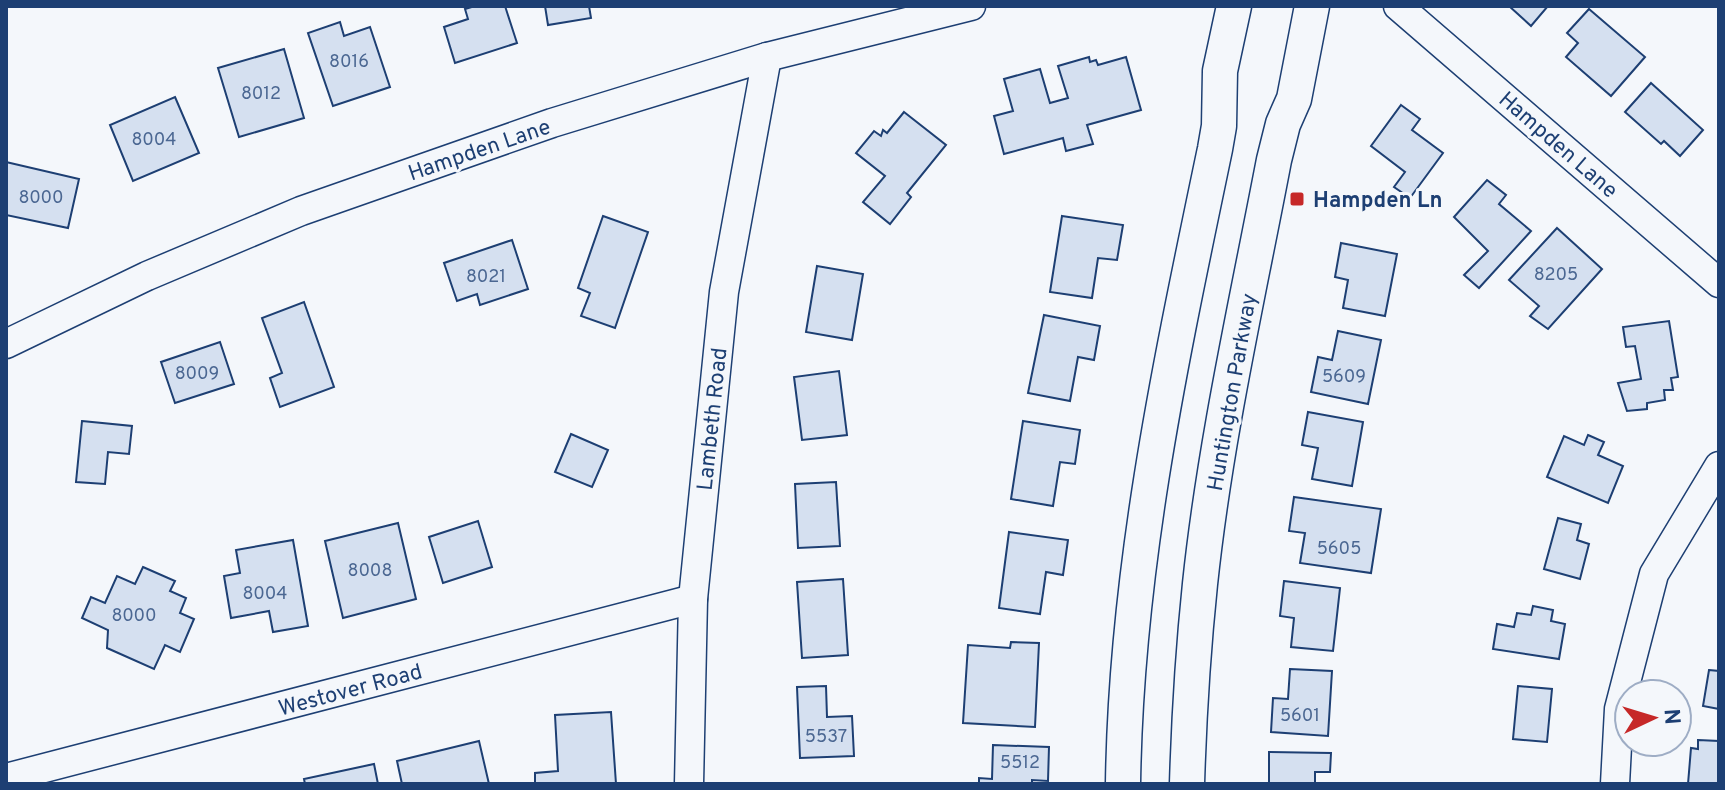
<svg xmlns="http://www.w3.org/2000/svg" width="1725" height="790" viewBox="0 0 1725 790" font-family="Overpass,sans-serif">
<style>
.building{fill:#d5e0f0;stroke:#1d3f73;stroke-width:2}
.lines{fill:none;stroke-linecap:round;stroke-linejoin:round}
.minor-casing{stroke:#1d3f73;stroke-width:31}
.tertiary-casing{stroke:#1d3f73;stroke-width:37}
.minor{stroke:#f4f7fb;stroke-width:28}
.tertiary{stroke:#f4f7fb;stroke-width:34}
.poi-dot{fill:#c62828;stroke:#f4f7fb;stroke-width:3}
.labels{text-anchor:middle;stroke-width:6;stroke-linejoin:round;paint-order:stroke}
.number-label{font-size:18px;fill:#4b6792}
.street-label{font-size:22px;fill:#1d3f73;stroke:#f4f7fb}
.poi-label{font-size:22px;font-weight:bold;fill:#1d3f73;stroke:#f4f7fb;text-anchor:start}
</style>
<rect width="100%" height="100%" fill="#f4f7fb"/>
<g class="building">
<path d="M475,6H505L517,43L455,63L444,27L468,19L465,9Z"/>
<path d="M545,6H589L591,18L548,25Z"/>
<path d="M1509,6H1548L1531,26Z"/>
<path d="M1589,9L1645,57L1611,96L1566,57L1578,43L1567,33Z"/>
<path d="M340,22L344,36L370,27L390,87L333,106L308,33Z"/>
<path d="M284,49L304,118L239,137L218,68Z"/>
<path d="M1089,57L1090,62L1096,60L1098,65L1126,57L1141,110L1087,125L1093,144L1066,151L1063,138L1004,154L994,116L1013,111L1004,79L1040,69L1050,103L1068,98L1058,66Z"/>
<path d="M1651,83L1703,130L1680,156L1664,141L1661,144L1625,112Z"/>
<path d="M175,97L199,153L133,181L110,125Z"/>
<path d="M1401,105L1420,119L1412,130L1443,153L1410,198L1394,187L1405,172L1371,146Z"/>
<path d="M904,112L946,145L907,193L911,197L890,224L863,202L885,176L856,153L874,131L881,136L883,130L887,133Z"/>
<path d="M6,162L79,179L68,228L6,215Z"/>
<path d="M1487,180L1506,195L1499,204L1531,231L1479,288L1464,275L1488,251L1454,217Z"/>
<path d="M603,216L648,232L615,328L581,316L590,293L578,288Z"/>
<path d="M1062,216L1123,225L1117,260L1098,258L1092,298L1050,292Z"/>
<path d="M1557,228L1602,269L1548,329L1530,316L1539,306L1509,280Z"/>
<path d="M512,240L528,289L480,305L477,294L457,301L444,263Z"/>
<path d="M1341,243L1397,254L1385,316L1343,308L1348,280L1335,277Z"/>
<path d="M817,266L863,274L852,340L806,332Z"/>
<path d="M304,302L334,387L280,407L270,378L282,373L262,318Z"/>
<path d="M1044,315L1100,326L1094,360L1078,357L1070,401L1028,393Z"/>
<path d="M1669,321L1678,377L1671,378L1673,390H1664L1665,400L1647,403V409L1627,411L1618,383L1641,379L1635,346L1626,347L1623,327Z"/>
<path d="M1338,331L1381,340L1368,404L1311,392L1318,357L1332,360Z"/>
<path d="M220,342L234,384L175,403L161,362Z"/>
<path d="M839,371L847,435L802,440L794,377Z"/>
<path d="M1308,412L1363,422L1352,486L1312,479L1318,448L1302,445Z"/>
<path d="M82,421L132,426L129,454L108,452L105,484L76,482Z"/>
<path d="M1023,421L1080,430L1075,464L1060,462L1053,506L1011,499Z"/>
<path d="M571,434L608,450L592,487L555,472Z"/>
<path d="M1588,435L1604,442L1598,455L1623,466L1608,503L1547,477L1564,436L1584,445Z"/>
<path d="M836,482L840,546L798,548L795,484Z"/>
<path d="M1294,497L1381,509L1371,573L1300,563L1305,533L1289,531Z"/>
<path d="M1558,518L1581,524L1577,540L1589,544L1580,579L1544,569Z"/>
<path d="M478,521L492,567L443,583L429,537Z"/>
<path d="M398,523L416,599L343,618L325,541Z"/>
<path d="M1009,532L1068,540L1063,575L1046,572L1040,614L999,608Z"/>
<path d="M293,540L308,626L273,632L269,611L231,618L224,576L240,573L236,550Z"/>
<path d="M143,567L175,581L170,591L186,598L180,613L194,619L180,652L165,645L154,669L107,648L108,630L82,618L91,597L105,603L117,576L135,584Z"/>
<path d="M843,579L848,655L802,658L797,582Z"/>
<path d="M1284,581L1340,588L1333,651L1291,647L1294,618L1280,616Z"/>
<path d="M1533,606L1553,610L1551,621L1565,624L1559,659L1493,649L1497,624L1514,627L1517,613L1531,615Z"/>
<path d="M1011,642L1039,643L1035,727L963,723L968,645L1010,648Z"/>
<path d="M1290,669L1332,671L1328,736L1271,732L1273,698L1288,699Z"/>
<path d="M1709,670L1719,671V709L1703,706Z"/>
<path d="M826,686L827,717L852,716L854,756L800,758L797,687Z"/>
<path d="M1518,686L1552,689L1547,742L1513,739Z"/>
<path d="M611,712L616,784H535V773L558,771L555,715Z"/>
<path d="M1698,740L1719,741V784H1688L1691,748L1698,749Z"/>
<path d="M479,741L489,784H402L397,761Z"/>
<path d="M993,745L1049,747L1048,781L1032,780V784H979V778L992,779Z"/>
<path d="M1269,752L1331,753L1330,772H1315V784H1269Z"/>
<path d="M374,764L378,784H305L304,779Z"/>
</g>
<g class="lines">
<g class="minor-casing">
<g id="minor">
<path d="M1398,6L1719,283"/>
<path d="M6,344L147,276L301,211L552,123L767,57L971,6"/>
<path d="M6,778L693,599"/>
<path d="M689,784L693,599L724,292L767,57"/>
<path d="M1615,784L1619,709L1654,574L1719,466"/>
</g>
</g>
<g class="tertiary-casing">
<g id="tertiary">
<path d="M1123,784C1126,567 1171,360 1215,149L1219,126L1220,71L1234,6"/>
<path d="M1187,784C1189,717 1193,651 1200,584C1215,442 1247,301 1274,160L1283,124L1294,99L1312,6"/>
</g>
</g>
<use href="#minor" class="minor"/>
<use href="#tertiary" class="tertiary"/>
</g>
<rect class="poi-dot" x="1289" y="191" width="16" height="16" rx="4"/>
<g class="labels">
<g class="number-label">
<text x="349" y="67">8016</text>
<text x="261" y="99">8012</text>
<text x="154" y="145">8004</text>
<text x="41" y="203">8000</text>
<text x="1556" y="280">8205</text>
<text x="486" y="282">8021</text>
<text x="197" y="379">8009</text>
<text x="1344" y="382">5609</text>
<text x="1339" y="554">5605</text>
<text x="370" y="576">8008</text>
<text x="265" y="599">8004</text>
<text x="134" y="621">8000</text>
<text x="1300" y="721">5601</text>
<text x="826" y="742">5537</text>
<text x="1020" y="768">5512</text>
</g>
<g class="street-label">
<text transform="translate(1559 144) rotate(41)" y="8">Hampden Lane</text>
<text transform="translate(479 149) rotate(-19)" y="8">Hampden Lane</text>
<text transform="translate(1231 392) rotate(-80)" y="8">Huntington Parkway</text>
<text transform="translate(711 419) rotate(-84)" y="8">Lambeth Road</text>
<text transform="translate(350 689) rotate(-15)" y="8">Westover Road</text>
</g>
<g class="poi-label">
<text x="1313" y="207">Hampden Ln</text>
</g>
</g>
<rect width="1725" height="790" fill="none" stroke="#1d3f73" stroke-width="16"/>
<g transform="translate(1653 718) rotate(86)"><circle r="38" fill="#f4f7fb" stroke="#9eadc5" stroke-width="2"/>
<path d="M0-6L14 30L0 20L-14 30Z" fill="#c62828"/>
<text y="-12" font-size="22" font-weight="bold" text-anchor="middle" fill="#1d3f73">N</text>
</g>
</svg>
